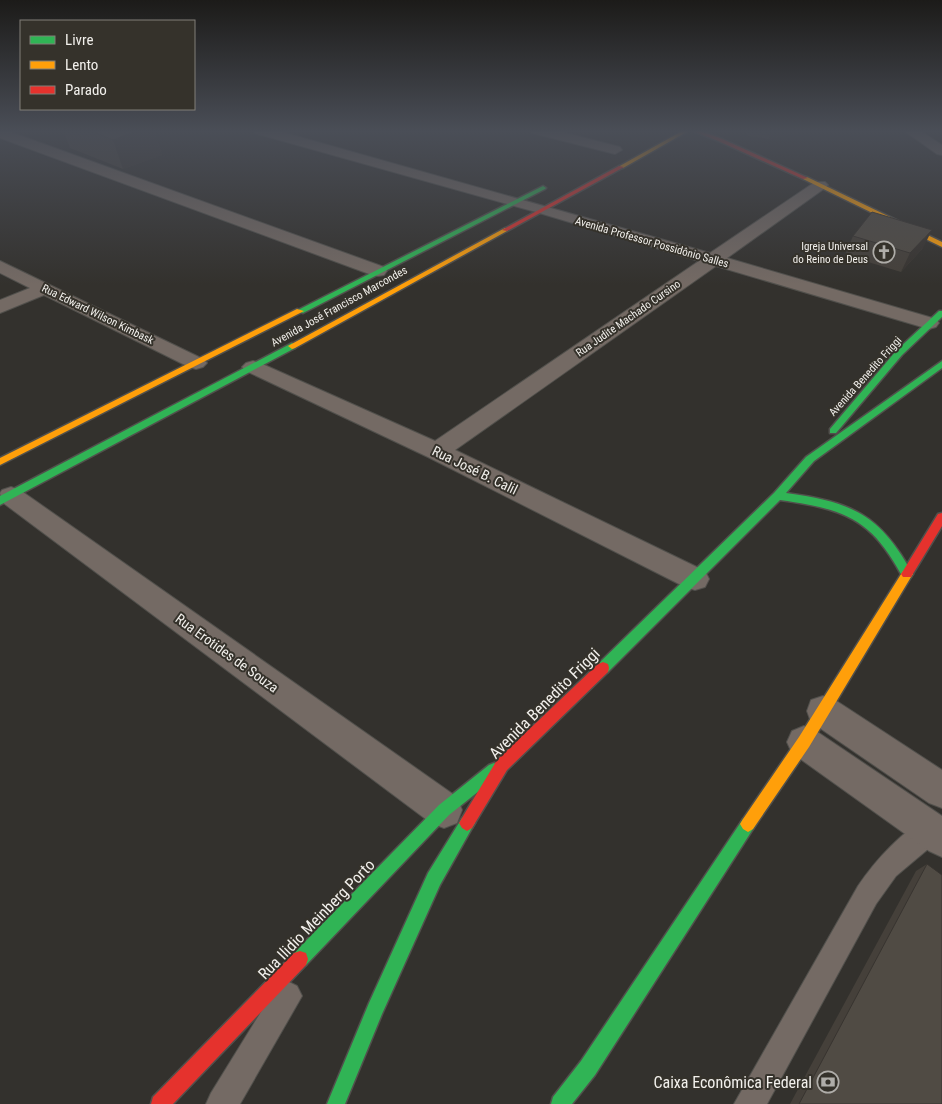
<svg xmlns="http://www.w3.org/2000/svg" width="942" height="1104" viewBox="0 0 942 1104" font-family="'Roboto Condensed',sans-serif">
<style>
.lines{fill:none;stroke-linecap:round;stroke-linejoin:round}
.lane-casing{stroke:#51504c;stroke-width:2}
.street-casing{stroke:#51504c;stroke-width:2}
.fast-casing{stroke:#51504c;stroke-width:3}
.slow-casing{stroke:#51504c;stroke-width:3}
.jam-casing{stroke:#51504c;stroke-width:3}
.lane{fill:#746a64;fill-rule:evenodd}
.street{fill:#746a64;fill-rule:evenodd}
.fast{fill:#30b455;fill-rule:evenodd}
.slow{fill:#ff9f0a;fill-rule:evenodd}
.jam{fill:#e5322d;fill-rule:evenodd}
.wall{fill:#45403a}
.shaded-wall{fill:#383430}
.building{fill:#504b44;stroke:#383430}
.labels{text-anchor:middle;stroke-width:4;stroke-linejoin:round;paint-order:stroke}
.far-street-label{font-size:11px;fill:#f2f0ec;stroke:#35322b}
.far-poi-label{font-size:11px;fill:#f2f0ec;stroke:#35322b;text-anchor:end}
.street-label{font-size:14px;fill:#f2f0ec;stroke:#35322b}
.near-street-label{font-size:16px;fill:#f2f0ec;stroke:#35322b}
.near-poi-label{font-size:16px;fill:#f2f0ec;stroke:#35322b;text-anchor:end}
</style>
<rect width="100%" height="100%" fill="#33312d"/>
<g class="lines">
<g class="lane-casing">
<g id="lane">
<path d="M931,817L940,821L942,826L940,839L896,876L876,904L767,1104H734L858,886C875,861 903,829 931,817Z"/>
<path d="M287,981L297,986L302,996L240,1104H206L211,1093L277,986Z"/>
</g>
</g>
<g class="street-casing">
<g id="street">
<path d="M0,130H5L384,267L387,271L384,275L378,276L372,275L0,138Z"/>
<path d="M253,130H275L710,253L815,182H825L828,185L825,188L727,258L936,319L939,323L936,327L929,329L922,327L716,266L455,450L705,571L709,579L705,587L695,590L685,587L428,457L246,371L242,367L246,363L253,361L260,363L435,441L699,261L536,212L254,133Z"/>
<path d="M531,130H554L620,147L622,150L615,154L532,133Z"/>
<path d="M903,130H919L942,145V155L937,154Z"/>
<path d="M0,261L203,359L207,363L203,367L196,369L189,367L44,295L0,313V300L30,288L0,273Z"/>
<path d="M11,487L20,490L457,797L462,810L457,823L444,828L431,823L2,502L0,493L2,490Z"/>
<path d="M823,696L835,700L942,770V808L929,803L811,722L807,711L811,700Z"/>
<path d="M804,726L816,731L942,816V857L929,851L792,753L787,742L792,731Z"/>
</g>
</g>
<g class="fast-casing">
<g id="fast">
<path d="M543,186L546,188L545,189L303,313L296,311Z"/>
<path d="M939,311H942V317L902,355L836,433H830V429L896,351Z"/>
<path d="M292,343L296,346L295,348L0,505V496Z"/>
<path d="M942,361V368L814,461L786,493C851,502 880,514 912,573L910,576H902C871,518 844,509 780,500L608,672L603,674L598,672L597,668L598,664L774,493L806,457Z"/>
<path d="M494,763L499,765L501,770L499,775L449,815L306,965L300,967L294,965L292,959L294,953L439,805L489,765Z"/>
<path d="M467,815L472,818L475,823L472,828L440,885L382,1014L345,1104H327L369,1003L428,873L462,818Z"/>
<path d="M748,816L753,819L756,824L753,829L595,1075L572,1104H551L553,1097L581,1061L743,819Z"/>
</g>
</g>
<g class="slow-casing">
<g id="slow">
<path d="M684,130H690L623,168L618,167Z"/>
<path d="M803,177H807L942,242V247L803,179Z"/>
<path d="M505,228L508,230L507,231L295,348L292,349L288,346Z"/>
<path d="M297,309L304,311L0,465V458Z"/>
<path d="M907,570L911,571L913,574L911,577L809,747L753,829L748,832L743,829L740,824L743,819L799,737L903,571Z"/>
</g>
</g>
<g class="jam-casing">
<g id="jam">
<path d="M690,130H698L720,138L808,178L803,179L716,140Z"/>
<path d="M619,166L624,167L507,231L502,230Z"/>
<path d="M942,513V526L911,577H903L901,574L903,571L938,514Z"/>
<path d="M603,662L608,664L609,668L608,672L507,770L472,828L467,831L462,828L459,823L462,818L497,760L598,664Z"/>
<path d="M300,951L306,953L308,959L306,965L173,1104H151L153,1097L294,953Z"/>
</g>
</g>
<use href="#lane" class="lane"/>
<use href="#street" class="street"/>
<use href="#fast" class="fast"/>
<use href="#slow" class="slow"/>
<use href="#jam" class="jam"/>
</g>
<g class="wall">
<path d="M63,130H154L162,155L123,169L70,148Z"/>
<path d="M742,130H814L769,139L749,136Z"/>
<path d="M853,236L923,248L901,272L845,255Z"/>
<path d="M927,864L942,1104H790L916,871Z"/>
</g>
<g class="shaded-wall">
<path d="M139,130H154L162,155L123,169L113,140Z"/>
<path d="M771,130H814L769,139Z"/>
<path d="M932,230L923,248L901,272L910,253Z"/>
</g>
<g class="building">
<path d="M89,130H139L113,140Z"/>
<path d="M872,212L932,230L910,253L853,236Z"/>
<path d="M927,864L942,875V1104H799Z"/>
</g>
<linearGradient id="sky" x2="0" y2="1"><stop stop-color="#1c1b19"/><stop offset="0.46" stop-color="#4a4e57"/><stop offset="1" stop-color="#4a4e57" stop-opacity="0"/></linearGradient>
<rect width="942" height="285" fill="url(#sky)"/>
<defs>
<g id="church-ring" transform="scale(1.125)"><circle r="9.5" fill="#35322b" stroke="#afada9" stroke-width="1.5"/><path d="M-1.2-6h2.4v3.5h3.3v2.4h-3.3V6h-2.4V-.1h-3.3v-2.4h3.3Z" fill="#afada9"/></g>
<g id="bank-ring" transform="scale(1.125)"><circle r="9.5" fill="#35322b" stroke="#afada9" stroke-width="1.5"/><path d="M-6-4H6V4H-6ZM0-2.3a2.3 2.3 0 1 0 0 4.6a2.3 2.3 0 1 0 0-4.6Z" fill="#afada9"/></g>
</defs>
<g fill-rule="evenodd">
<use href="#church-ring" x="884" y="252"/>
<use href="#bank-ring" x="828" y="1082"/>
</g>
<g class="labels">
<g class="far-street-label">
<text transform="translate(652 242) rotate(16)" y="4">Avenida Professor Possidônio Salles</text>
<text transform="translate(339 306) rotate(-29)" y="4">Avenida José Francisco Marcondes</text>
<text transform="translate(98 314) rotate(26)" y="4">Rua Edward Wilson Kimbask</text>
<text transform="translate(628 318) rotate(-35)" y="4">Rua Judite Machado Cursino</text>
<text transform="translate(865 376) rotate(-48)" y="4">Avenida Benedito Friggi</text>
</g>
<g class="far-poi-label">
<text x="868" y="250">Igreja Universal<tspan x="868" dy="13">do Reino de Deus</tspan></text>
</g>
<g class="street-label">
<text transform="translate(475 470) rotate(26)" y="5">Rua José B. Calil</text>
<text transform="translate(227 653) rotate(36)" y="5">Rua Erotides de Souza</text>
</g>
<g class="near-street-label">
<text transform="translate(544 703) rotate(-45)" y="6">Avenida Benedito Friggi</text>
<text transform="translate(316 919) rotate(-46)" y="6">Rua Ilidio Meinberg Porto</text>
</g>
<g class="near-poi-label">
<text x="812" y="1088">Caixa Econômica Federal</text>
</g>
</g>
<rect x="20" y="20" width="175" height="90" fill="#35322b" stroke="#817e78"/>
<rect x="30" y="36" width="25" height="8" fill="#30b455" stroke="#817e78"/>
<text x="65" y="45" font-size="15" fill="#f2f0ec">Livre</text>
<rect x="30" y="61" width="25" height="8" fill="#ff9f0a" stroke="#817e78"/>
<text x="65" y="70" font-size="15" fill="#f2f0ec">Lento</text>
<rect x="30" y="86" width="25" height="8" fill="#e5322d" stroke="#817e78"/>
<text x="65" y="95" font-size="15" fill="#f2f0ec">Parado</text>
</svg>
